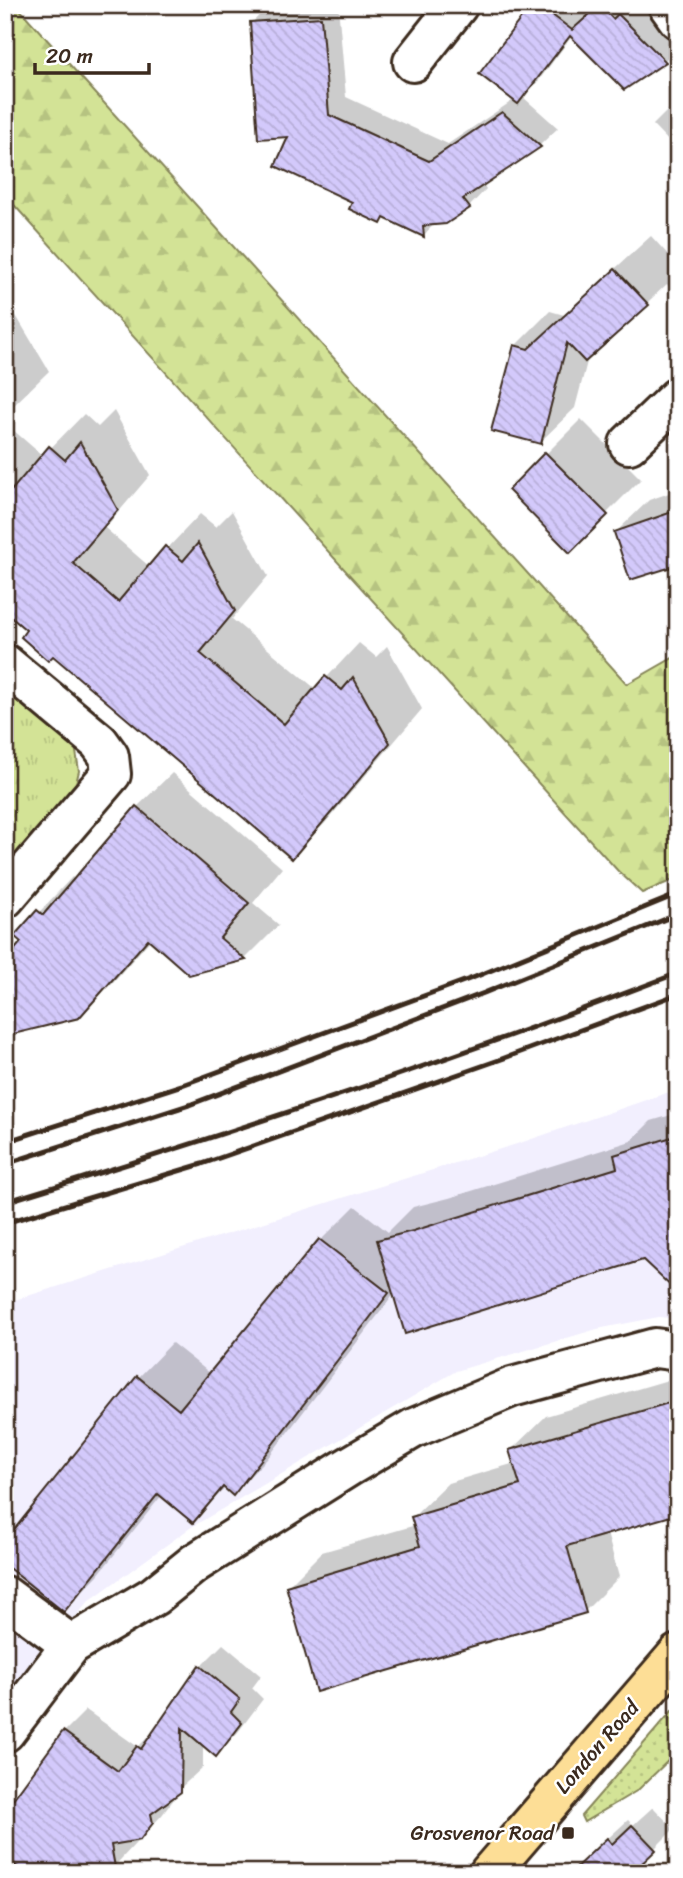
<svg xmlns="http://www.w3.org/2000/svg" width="683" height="1878" viewBox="0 0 683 1878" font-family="Sriracha,sans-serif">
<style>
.built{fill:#f2effe}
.grass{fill:url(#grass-dots);stroke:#87865a;stroke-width:2}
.forest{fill:url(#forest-firs);stroke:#87865a;stroke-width:2}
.park{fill:url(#park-tufts);stroke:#87865a;stroke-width:2}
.shadow{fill:#0003}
.building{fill:url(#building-back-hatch);stroke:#3b2a1e;stroke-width:2}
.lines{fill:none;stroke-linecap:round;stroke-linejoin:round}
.minor-casing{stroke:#3b2a1e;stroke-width:44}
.primary-casing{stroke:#3b2a1e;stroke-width:44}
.minor{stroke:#fff;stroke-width:38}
.primary{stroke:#fdde96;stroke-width:38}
.rail{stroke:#3b2a1e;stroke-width:5}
.poi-dot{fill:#3b2a1e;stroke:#fff;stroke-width:2.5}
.labels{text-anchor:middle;stroke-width:5;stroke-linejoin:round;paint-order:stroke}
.street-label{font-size:21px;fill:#3b2a1e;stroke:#fff}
.poi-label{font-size:21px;fill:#3b2a1e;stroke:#fff;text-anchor:end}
</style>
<defs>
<pattern id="grass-dots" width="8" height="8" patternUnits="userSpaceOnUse" patternTransform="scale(1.75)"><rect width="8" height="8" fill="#d3e396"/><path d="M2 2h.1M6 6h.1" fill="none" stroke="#b6c381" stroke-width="1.8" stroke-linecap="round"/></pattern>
<pattern id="forest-firs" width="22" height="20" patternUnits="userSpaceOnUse" patternTransform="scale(1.75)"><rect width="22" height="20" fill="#d3e396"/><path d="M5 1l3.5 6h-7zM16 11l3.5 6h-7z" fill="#b6c381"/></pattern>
<pattern id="park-tufts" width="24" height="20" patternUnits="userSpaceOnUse" patternTransform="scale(1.75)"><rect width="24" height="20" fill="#d3e396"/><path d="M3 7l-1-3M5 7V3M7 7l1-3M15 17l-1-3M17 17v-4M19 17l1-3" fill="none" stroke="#b6c381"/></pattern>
<pattern id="building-back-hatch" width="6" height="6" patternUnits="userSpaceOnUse" patternTransform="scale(1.75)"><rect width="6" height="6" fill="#d3c9fb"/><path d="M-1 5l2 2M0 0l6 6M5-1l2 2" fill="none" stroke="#b6add7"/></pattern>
</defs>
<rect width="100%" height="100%" fill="#fff"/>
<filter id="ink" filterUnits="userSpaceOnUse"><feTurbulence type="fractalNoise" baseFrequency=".0143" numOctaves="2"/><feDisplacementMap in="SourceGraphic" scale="14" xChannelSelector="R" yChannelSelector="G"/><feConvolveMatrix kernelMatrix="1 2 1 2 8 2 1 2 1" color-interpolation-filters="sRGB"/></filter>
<g filter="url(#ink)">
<path class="built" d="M678,1089V1319L659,1317L597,1329L456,1371L190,1528L89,1601L5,1698V1303L523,1142Z"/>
<path class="grass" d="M678,1704V1751L638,1790L584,1822L581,1816Z"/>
<path class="forest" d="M5,5H16L627,684L678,655V878L642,893L618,871L5,195Z"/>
<path class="park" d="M5,685L75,745L79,771L74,791L5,878Z"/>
<g class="shadow">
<path d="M269,5H338L346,97L448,144L515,99L533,5H580L591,14L600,5H644L678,38V48L665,60L624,88L572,36L536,84L523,97L558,128L540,145L483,184L486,189L469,207L435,223L424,235L354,201L291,135L252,23Z"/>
<path d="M678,100V151L653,125Z"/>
<path d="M651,236L673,260L678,256V296L667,284L588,358L575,408L540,442L515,346L550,311L564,315Z"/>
<path d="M5,297L49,371L12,407L5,401Z"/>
<path d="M114,411L150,475L105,528L150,567L200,514L216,527L232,511L268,576L232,619L316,689L359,643L376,657L387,646L422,709L325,823L292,856L5,610V423L43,456L84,414L98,427Z"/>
<path d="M581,419L641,479L570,550L510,490Z"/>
<path d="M678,490V563L616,532L649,500Z"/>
<path d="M172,773L282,868L253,903L279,925L245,959L190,973L151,939L113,982L78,1017L24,942L17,936L72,877L76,880L137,807Z"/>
<path d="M678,1113V1291L644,1258L395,1293L267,1459L233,1493L226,1487L193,1521L162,1495L98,1575L64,1610L138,1378L172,1343L211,1374L321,1240L355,1206L388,1232L413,1207L449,1198L631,1141L651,1121Z"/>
<path d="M678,1377V1512L607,1533L619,1577L585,1611L288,1586L322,1552L416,1525L413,1517L448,1483L515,1463L511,1450L546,1416Z"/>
<path d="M223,1644L261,1676L252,1688L263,1699L238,1732L216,1755L203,1744V1767L173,1795L174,1799L162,1815L108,1873L64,1732L86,1710L138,1747L161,1724L201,1666Z"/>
<path d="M653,1807L674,1829L643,1860L662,1873H584L605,1841L628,1820L633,1825Z"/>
</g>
<g class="building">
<path d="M531,5H539L572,30L600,5L613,19L618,14L666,62L624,90L570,36L518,104L479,74Z"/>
<path d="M321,17L329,115L429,161L502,112L541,147L463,199L470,208L446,224L423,226L424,237L384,218L381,224L349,209L352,202L275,166L288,137L258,139L250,22Z"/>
<path d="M615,269L649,305L585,362L567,343L541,444L491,431L514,345L528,349Z"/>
<path d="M80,442L118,510L73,563L118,602L165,546L183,561L198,543L235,611L200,653L284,724L325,676L342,690L353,677L390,743L292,859L53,656L48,661L21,637L26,630L5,612V498L49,446L65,460Z"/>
<path d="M545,452L608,515L570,553L508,490Z"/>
<path d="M678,510V565L630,580L614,532Z"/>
<path d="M136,806L249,903L220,938L246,960L189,975L148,939L79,1018L5,1036V961L21,942L14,936L37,910L43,915Z"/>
<path d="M678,1135V1293L643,1260L405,1334L377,1240L413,1231L617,1168L614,1155Z"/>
<path d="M319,1239L389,1293L233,1496L223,1487L193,1523L158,1494L64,1612L5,1565V1541L137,1376L179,1410Z"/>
<path d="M672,1402L678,1421V1514L567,1546L586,1613L316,1692L286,1586L420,1546L411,1517L520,1485L509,1450Z"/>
<path d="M199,1665L240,1699L231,1712L242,1723L216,1757L182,1728L181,1792L151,1814L153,1823L140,1840L111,1845L116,1873H26L5,1858V1810L63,1731L118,1771L137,1746L141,1749Z"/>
<path d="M632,1825L656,1850L637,1868L641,1873H570L607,1838L612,1844Z"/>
</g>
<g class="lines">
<g class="minor-casing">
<g id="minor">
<path d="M668,5L678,19"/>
<path d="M413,62L458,5"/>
<path d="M629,444L678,397"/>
<path d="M5,664L99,742L109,756L111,774L5,898"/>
<path d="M5,1596L71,1645"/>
<path d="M5,1732L71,1645L154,1596L195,1563L348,1467L414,1428L512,1387L655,1348L678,1351"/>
</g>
</g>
<g class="primary-casing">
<path id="primary" d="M489,1873L678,1654"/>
</g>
<use href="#minor" class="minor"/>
<use href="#primary" class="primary"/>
<g class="rail">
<path d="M5,1142L182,1085L475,977L678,894"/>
<path d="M5,1164L189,1105L484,993L678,914"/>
<path d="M5,1202C232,1133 457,1058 678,973"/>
<path d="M5,1223L202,1164L499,1060L678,994"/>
</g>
</g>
</g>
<rect class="poi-dot" x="561" y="1826" width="14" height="14" rx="3.5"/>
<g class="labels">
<g class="street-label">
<text transform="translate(597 1747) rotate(-49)" y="7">London Road</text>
</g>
<g class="poi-label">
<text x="554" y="1840">Grosvenor Road</text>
</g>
</g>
<rect width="683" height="1878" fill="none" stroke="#fff" stroke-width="28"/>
<rect x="14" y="14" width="655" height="1850" fill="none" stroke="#3b2a1e" stroke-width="2.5" filter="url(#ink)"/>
<path d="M35 63v10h114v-10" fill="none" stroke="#3b2a1e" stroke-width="3.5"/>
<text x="46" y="63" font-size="21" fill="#3b2a1e" stroke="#ffffff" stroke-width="5" paint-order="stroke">20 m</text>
</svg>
